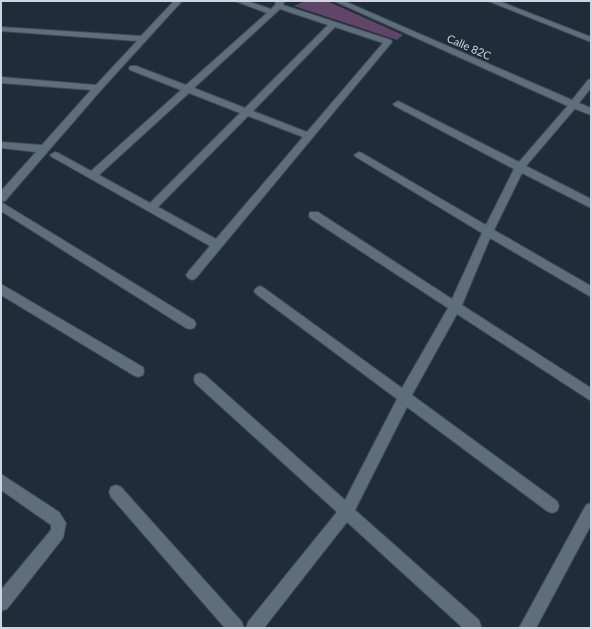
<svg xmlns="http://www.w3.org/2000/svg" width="592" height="629" viewBox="0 0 592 629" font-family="Lato,sans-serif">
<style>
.green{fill:#604569}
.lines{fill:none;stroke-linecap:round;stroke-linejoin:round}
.street-casing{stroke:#3f4a55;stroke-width:2}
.secondary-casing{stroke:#3f4a55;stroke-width:2}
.street{fill:#5e6e7d;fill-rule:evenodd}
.secondary{fill:#5e6e7d;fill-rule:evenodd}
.labels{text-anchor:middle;stroke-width:3;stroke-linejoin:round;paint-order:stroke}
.far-street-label{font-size:11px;fill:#cdd6de;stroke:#1f2c39}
</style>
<rect width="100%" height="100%" fill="#1f2c39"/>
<path class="green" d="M305,1H327L403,35L397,40L294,6Z"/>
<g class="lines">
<g class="street-casing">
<g id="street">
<path d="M174,1H182L101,90L5,201L1,202V191L36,152L1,148V142L42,145L91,90L1,83V77L96,85L137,41L1,31V27L141,36Z"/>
<path d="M235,1H247L271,9L275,5L276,1H284L283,5L391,40L392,42L196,278L192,280L188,278L186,275L188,272L210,246L52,157L50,155L55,152L58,153L91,171L181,90L130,70L129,68L130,66H136L186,85L267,13ZM280,9L328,25L245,108L194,88ZM335,27L383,43L307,132L253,111ZM189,93L240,113L150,203L99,175ZM248,116L303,137L216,239L158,207Z"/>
<path d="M488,1H499L591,37V42Z"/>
<path d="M398,101L519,162L570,103L573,102L578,105L526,166L591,199V208L522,173L494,230L591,286V297L490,238L462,305L591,388V401L457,314L412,395L557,501L559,506L557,511L552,513L547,511L407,407L355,510L479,620L481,626L480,628H463L347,522L264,628H246L248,622L337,512L195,383L194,379L195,375L200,373L205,375L345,500L397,399L256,294L254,291L256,288L260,286L264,288L402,388L448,308L310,218L309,215L310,212H318L452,299L482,233L356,157L354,155L359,152L362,153L486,225L514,169L395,106L393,104Z"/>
<path d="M1,202L194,320L196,324L194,328L190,329L186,328L1,211Z"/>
<path d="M1,284L143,367L144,371L143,375L138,377L133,375L1,295Z"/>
<path d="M1,474L59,512L66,523L63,538L7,609L1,611V590L51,530V525L1,490Z"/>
<path d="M116,485L121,487L242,622L244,628H225L111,497L109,492L111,487Z"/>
<path d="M591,503V525L536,628H519L586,505Z"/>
</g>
</g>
<g class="secondary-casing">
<path id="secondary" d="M334,1H344L572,100L588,80L591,79V88L579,103L591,108V115L570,107Z"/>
</g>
<use href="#street" class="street"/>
<use href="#secondary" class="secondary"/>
</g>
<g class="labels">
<g class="far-street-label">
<text transform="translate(469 47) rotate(24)" y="4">Calle 82C</text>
</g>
</g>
<rect width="592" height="629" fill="none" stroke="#cdd6de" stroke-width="4"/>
</svg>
